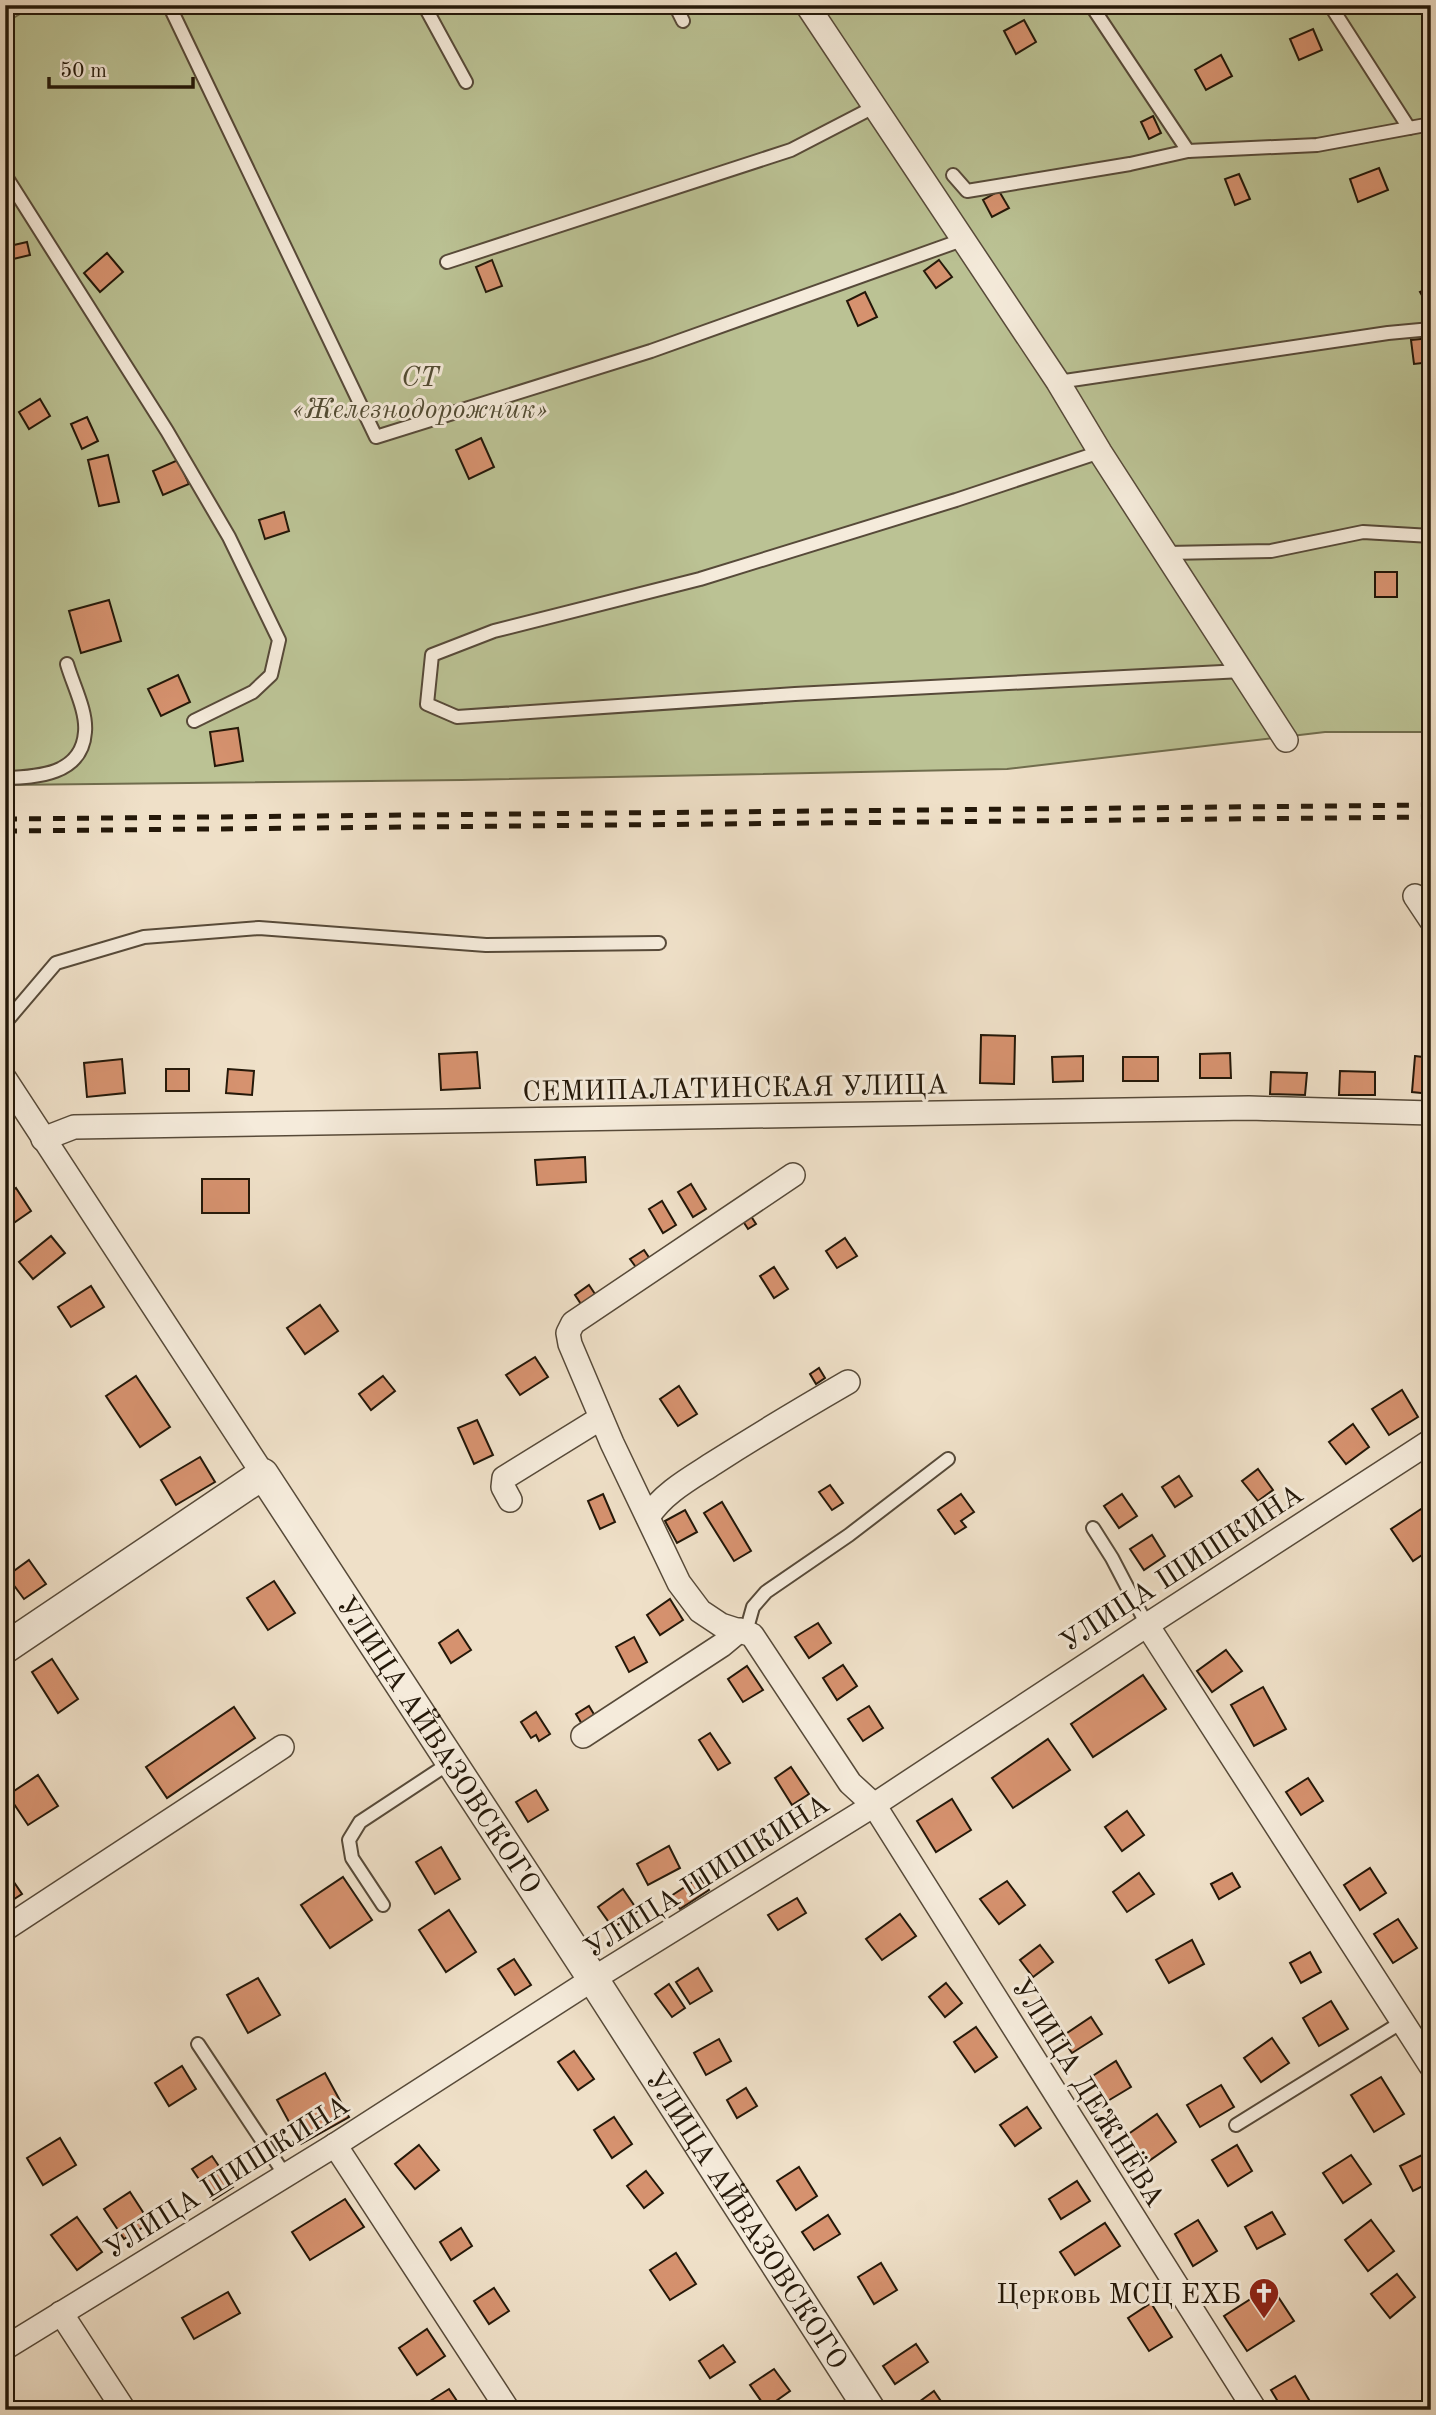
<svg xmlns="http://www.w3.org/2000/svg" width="1436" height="2415" viewBox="0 0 1436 2415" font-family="'Old Standard TT',serif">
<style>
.green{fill:#bbc294;stroke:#706d4e;stroke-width:2}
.building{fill:#d6926f;stroke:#241809;stroke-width:2}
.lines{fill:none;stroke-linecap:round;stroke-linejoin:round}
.service-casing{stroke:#574a39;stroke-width:16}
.minor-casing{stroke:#574a39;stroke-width:26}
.tertiary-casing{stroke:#574a39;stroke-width:33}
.service{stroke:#f5ebdb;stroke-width:12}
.minor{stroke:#f5ebdb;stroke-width:23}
.tertiary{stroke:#f5ebdb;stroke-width:30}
.rail{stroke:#241809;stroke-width:5;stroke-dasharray:12 12;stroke-linecap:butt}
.labels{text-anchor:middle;stroke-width:6;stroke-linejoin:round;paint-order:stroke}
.park-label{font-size:28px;font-style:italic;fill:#514b33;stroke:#f5ebdb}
.street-label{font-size:28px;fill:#241809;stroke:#f5ebdb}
.poi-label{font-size:28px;fill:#241809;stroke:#f5ebdb;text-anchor:end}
</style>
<rect width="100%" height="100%" fill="#efe0c8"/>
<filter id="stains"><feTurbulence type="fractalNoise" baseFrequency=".00286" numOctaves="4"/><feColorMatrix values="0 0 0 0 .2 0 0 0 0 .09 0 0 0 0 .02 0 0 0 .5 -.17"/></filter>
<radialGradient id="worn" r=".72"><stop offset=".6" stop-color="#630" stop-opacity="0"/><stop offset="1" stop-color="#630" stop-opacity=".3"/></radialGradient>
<path class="green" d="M35,5H1431V732H1325L1007,769L462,780L5,785V23Z"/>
<g class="building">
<path d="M1024,20L1036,42L1016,54L1004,31Z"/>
<path d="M1313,29L1322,50L1299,60L1290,39Z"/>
<path d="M1221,55L1232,76L1206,90L1195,70Z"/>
<path d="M1153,116L1161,133L1149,139L1141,122Z"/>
<path d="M1379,168L1388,190L1358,202L1350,179Z"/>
<path d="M1239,174L1250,199L1235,205L1225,179Z"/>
<path d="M999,191L1009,208L992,217L983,200Z"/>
<path d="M27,242L30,255L5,261V247Z"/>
<path d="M107,253L123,272L100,292L84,273Z"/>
<path d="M492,260L502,286L486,292L476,267Z"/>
<path d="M939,260L952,277L936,288L924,271Z"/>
<path d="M1431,287V311L1420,292Z"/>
<path d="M865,292L877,317L858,326L847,301Z"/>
<path d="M1431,338V362L1414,364L1411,340Z"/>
<path d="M40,399L50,416L29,429L19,412Z"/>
<path d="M87,417L98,441L82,449L71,424Z"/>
<path d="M481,438L494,467L469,479L456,450Z"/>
<path d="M108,455L119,502L99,506L88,460Z"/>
<path d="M178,460L189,484L163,495L153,471Z"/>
<path d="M284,512L289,531L265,539L259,520Z"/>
<rect x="1375" y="572" width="22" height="25"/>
<path d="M109,600L121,641L81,653L69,611Z"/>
<path d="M178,675L190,702L161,716L148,689Z"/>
<path d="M238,728L243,761L215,766L210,732Z"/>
<path d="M981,1035L1015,1036L1014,1084L980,1083Z"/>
<path d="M477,1052L480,1088L441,1090L439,1054Z"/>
<path d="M1230,1053L1231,1078H1200V1054Z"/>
<path d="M1083,1056V1081L1053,1082L1052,1057Z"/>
<path d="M1415,1056L1431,1058V1094L1412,1092Z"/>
<rect x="1123" y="1057" width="35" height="24"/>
<path d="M122,1059L125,1093L87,1097L84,1063Z"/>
<rect x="166" y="1069" width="23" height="22"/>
<path d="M228,1069L254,1071L252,1095L226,1093Z"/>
<path d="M1340,1071L1375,1072V1095H1339Z"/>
<path d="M1271,1072L1307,1073L1305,1095L1270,1094Z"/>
<path d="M585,1157L586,1182L537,1185L535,1160Z"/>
<rect x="202" y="1179" width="47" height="34"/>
<path d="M691,1184L706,1209L693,1217L678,1192Z"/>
<path d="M16,1188L31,1211L5,1229V1196Z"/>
<path d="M662,1201L676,1225L663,1233L649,1209Z"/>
<path d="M749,1213L756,1224L748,1229L741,1218Z"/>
<path d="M51,1236L65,1253L33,1279L19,1262Z"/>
<path d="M845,1238L857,1256L837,1268L826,1251Z"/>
<path d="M644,1250L652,1262L638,1270L630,1259Z"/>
<path d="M774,1267L788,1289L774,1298L760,1276Z"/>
<path d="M589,1285L597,1297L583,1307L575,1295Z"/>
<path d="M91,1286L104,1307L71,1327L58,1307Z"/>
<path d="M320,1305L338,1331L305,1354L287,1328Z"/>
<path d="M535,1357L548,1377L520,1395L506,1375Z"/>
<path d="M819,1368L825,1378L816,1384L810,1374Z"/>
<path d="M136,1376L170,1427L140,1447L106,1396Z"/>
<path d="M383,1376L395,1391L371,1410L359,1394Z"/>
<path d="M679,1386L697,1414L678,1426L660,1399Z"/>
<path d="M1402,1390L1418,1417L1389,1435L1372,1409Z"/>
<path d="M477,1420L493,1455L474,1464L458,1428Z"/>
<path d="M1353,1424L1369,1447L1346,1464L1329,1442Z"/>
<path d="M200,1457L215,1482L176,1505L161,1480Z"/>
<path d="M1258,1469L1273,1490L1258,1501L1242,1481Z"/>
<path d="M1179,1476L1192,1496L1175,1507L1162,1487Z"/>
<path d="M830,1485L843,1503L832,1510L819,1492Z"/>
<path d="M603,1494L615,1522L600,1529L588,1501Z"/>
<path d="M961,1494L974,1512L961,1521L966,1527L955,1534L938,1510Z"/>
<path d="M1122,1494L1137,1516L1119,1528L1104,1506Z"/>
<path d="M722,1502L751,1551L734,1561L704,1513Z"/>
<path d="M1421,1509L1431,1523V1549L1413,1561L1391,1529Z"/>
<path d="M685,1510L697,1532L677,1543L665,1521Z"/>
<path d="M1152,1535L1165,1556L1144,1570L1130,1549Z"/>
<path d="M29,1560L46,1584L24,1599L7,1576Z"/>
<path d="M274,1581L295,1613L268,1630L247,1598Z"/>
<path d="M670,1599L683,1620L660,1635L647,1615Z"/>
<path d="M818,1623L831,1643L809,1658L795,1637Z"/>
<path d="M458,1630L471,1650L451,1663L439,1643Z"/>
<path d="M634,1637L647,1662L629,1672L616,1647Z"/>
<path d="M1226,1650L1242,1671L1212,1692L1197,1671Z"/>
<path d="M52,1659L78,1699L58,1713L32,1672Z"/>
<path d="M843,1665L857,1686L837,1700L823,1678Z"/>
<path d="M747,1666L763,1690L743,1702L728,1679Z"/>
<path d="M1143,1675L1166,1709L1093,1757L1071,1724Z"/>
<path d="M1263,1687L1286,1729L1254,1746L1231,1705Z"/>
<path d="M589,1706L595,1716L582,1724L576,1714Z"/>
<path d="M869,1706L883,1728L863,1741L848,1719Z"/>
<path d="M234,1707L255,1738L167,1798L146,1767Z"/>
<path d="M536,1712L550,1734L539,1741L536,1735L531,1738L521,1722Z"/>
<path d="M710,1733L730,1763L718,1770L699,1740Z"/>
<path d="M1048,1739L1070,1770L1013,1808L992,1778Z"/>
<path d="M791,1767L809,1794L792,1805L775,1778Z"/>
<path d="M38,1775L58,1806L28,1825L8,1795Z"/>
<path d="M1308,1778L1323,1801L1301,1815L1286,1792Z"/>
<path d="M536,1790L548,1810L528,1822L516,1802Z"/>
<path d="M952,1799L971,1830L936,1852L917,1821Z"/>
<path d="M1127,1811L1144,1835L1122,1851L1105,1827Z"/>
<path d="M669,1846L680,1868L648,1885L637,1864Z"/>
<path d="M441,1847L460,1879L435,1894L416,1862Z"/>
<path d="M1370,1868L1386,1893L1360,1910L1344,1885Z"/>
<path d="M5,1869L22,1894L5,1905Z"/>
<path d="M1139,1873L1154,1894L1127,1912L1113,1892Z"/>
<path d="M1232,1873L1240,1887L1219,1899L1211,1884Z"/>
<path d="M343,1877L372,1920L330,1948L301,1905Z"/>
<path d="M700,1877L709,1890L680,1909L671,1896Z"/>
<path d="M1007,1881L1025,1905L999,1924L980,1899Z"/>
<path d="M623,1889L638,1911L613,1928L598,1907Z"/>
<path d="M797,1898L806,1913L778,1930L768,1915Z"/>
<path d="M449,1910L476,1952L446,1972L419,1930Z"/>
<path d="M900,1914L916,1936L882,1960L866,1939Z"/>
<path d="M1398,1919L1417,1948L1393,1963L1374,1934Z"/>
<path d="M1192,1940L1204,1964L1169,1983L1156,1960Z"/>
<path d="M1040,1945L1053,1962L1033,1977L1020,1960Z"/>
<path d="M1310,1952L1321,1972L1301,1983L1290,1963Z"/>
<path d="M514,1959L531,1985L515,1995L498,1969Z"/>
<path d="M698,1968L712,1991L690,2004L676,1982Z"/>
<path d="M258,1978L280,2015L248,2033L227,1995Z"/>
<path d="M946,1983L962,2003L945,2017L929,1997Z"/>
<path d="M669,1984L685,2008L672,2017L655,1994Z"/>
<path d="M1331,2001L1348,2029L1319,2046L1303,2018Z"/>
<path d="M1091,2017L1102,2034L1072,2053L1061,2037Z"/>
<path d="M976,2027L997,2057L975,2072L954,2042Z"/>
<path d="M1272,2038L1289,2063L1261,2082L1244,2058Z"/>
<path d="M719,2039L731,2061L706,2075L694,2053Z"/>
<path d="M574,2051L594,2079L578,2090L558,2062Z"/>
<path d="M1116,2061L1131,2087L1106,2102L1091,2077Z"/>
<path d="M182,2066L196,2089L169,2106L155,2083Z"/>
<path d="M325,2073L349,2117L301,2144L277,2100Z"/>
<path d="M1381,2077L1404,2114L1374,2132L1351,2095Z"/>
<path d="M1221,2085L1234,2107L1200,2127L1187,2105Z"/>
<path d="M746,2088L757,2106L737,2118L727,2100Z"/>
<path d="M1027,2107L1041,2128L1015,2146L1000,2125Z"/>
<path d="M1157,2114L1176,2142L1146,2163L1127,2135Z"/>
<path d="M614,2117L632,2144L612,2158L594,2130Z"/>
<path d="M60,2138L76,2165L43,2185L27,2158Z"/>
<path d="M419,2145L439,2170L415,2189L395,2164Z"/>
<path d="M1237,2145L1252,2171L1228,2186L1212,2160Z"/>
<path d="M1430,2151L1431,2182L1413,2191L1400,2166Z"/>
<path d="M1351,2155L1371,2184L1343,2203L1323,2173Z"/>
<path d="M212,2156L233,2187L213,2200L192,2169Z"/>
<path d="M799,2167L817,2196L796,2210L777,2181Z"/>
<path d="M646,2171L663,2193L644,2208L627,2186Z"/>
<path d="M1077,2181L1090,2201L1061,2219L1049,2199Z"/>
<path d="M130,2192L150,2223L124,2239L104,2209Z"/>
<path d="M345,2199L364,2227L310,2260L292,2232Z"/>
<path d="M1272,2212L1285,2234L1257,2249L1245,2227Z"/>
<path d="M828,2215L840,2234L814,2250L802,2232Z"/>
<path d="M77,2217L102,2252L77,2270L51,2235Z"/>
<path d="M1198,2220L1217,2251L1193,2266L1175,2234Z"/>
<path d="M1371,2220L1394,2251L1368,2271L1345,2240Z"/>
<path d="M1105,2223L1120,2246L1075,2275L1060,2252Z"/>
<path d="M461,2228L472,2246L451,2260L440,2242Z"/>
<path d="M676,2253L696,2284L670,2300L650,2270Z"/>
<path d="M881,2263L897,2290L874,2304L858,2277Z"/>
<path d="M1397,2274L1415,2297L1390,2318L1371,2294Z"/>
<path d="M1271,2286L1294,2321L1247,2351L1224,2316Z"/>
<path d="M494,2288L509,2311L489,2324L474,2301Z"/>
<path d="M228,2292L240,2313L194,2339L182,2318Z"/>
<path d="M1151,2303L1172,2337L1149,2351L1128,2318Z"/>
<path d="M427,2329L445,2356L417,2375L399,2348Z"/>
<path d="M916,2344L928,2362L895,2384L883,2366Z"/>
<path d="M723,2345L735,2362L710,2378L699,2361Z"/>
<path d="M774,2369L790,2391L766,2408L750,2385Z"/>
<path d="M1295,2376L1315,2410H1283L1271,2390Z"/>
<path d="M449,2389L463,2410H420L419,2408Z"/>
<path d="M934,2391L947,2410H915L912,2407Z"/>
</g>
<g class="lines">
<g class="service-casing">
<g id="service">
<path d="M169,5L376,437L651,351L962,240"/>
<path d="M424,5L466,82"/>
<path d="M675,5L683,21"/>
<path d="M1091,5L1188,151"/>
<path d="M1330,5L1409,128"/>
<path d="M5,175L167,431L229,537L279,640L271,675L253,692L194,721"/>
<path d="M953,175L967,191L1130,164L1188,151L1317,145L1431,124"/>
<path d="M447,262L791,150L874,107"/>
<path d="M1058,382L1388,333L1431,329"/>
<path d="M1100,452L956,500L700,579L494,631L432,655L427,704L457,717L795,694L1242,671"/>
<path d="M1167,553L1271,551L1363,532L1431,536"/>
<path d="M5,778C37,777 82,775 85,732C87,711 73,685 67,664"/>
<path d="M5,1023L56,963L144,937L259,928L486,945L659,943"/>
<path d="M1093,1528L1112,1558L1147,1625"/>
<path d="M746,1632L753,1607L766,1592L849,1535L948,1459"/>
<path d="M383,1905L352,1858L349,1840L360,1822L451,1762"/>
<path d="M198,2044L285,2175"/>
<path d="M1236,2125L1402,2022"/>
</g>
</g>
<g class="minor-casing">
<g id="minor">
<path d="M807,5L1058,382L1100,452L1286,740"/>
<path d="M1415,896L1431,920"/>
<path d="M5,1079L263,1474"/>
<path d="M43,1139L74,1127L1249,1108L1431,1113"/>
<path d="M793,1175L573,1323L568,1333L570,1344L612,1443L679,1583L700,1611L721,1625L752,1635L850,1783L874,1805L1255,2410"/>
<path d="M510,1500L503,1487L504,1478L601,1418"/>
<path d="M648,1517C663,1493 691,1478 714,1463C758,1435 803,1408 848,1382"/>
<path d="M1147,1625L1431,2066"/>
<path d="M583,1736L722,1645L740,1630"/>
<path d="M5,1929L282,1747"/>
<path d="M335,2145L508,2410"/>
<path d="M61,2313L124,2410"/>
<path d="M5,2348L335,2145L593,1979L874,1805L1147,1625L1431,1441"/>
</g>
</g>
<g class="tertiary-casing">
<g id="tertiary">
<path id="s1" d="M5,1648L263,1474L593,1979L870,2410"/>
</g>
</g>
<use href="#service" class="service"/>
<use href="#minor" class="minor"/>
<use href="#tertiary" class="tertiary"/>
<g class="rail">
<path d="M5,819L1431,805"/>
<path d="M5,831L1431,817"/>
</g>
</g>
<defs>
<g id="church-pin" transform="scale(1.575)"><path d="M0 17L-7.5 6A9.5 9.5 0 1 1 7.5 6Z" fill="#8f2418" stroke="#f5ebdb"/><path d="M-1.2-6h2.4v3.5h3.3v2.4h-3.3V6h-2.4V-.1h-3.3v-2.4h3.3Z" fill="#fff"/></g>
</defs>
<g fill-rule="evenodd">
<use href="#church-pin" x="1264" y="2293"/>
</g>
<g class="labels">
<g class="park-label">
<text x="420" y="386">СТ<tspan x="420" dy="32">«Железнодорожник»</tspan></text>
</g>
<g class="street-label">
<text transform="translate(735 1087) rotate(-1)" y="10">СЕМИПАЛАТИНСКАЯ УЛИЦА</text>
<text transform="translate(1181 1567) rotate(-33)" y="10">УЛИЦА ШИШКИНА</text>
<text dy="10" stroke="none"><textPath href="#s1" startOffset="634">УЛИЦА АЙВАЗОВСКОГО</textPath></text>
<text transform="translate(706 1875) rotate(-32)" y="10">УЛИЦА ШИШКИНА</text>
<text transform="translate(1089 2092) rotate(58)" y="10">УЛИЦА ДЕЖНЁВА</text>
<text transform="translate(226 2176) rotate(-32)" y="10">УЛИЦА ШИШКИНА</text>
<text dy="10" stroke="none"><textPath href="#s1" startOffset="1200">УЛИЦА АЙВАЗОВСКОГО</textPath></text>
</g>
<g class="poi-label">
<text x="1241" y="2303">Церковь МСЦ ЕХБ</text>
</g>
</g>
<rect width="1436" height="2415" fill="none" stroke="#efe0c8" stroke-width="28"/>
<rect x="7" y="7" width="1422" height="2401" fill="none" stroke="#241809" stroke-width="3.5"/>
<rect x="14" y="14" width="1408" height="2387" fill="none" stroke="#241809" stroke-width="2"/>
<path d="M49 77v10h144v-10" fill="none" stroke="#241809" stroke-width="3.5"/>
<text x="60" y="77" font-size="21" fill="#241809" stroke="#f5ebdb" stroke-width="5" paint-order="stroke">50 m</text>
<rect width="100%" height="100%" filter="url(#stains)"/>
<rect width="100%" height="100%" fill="url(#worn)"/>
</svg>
